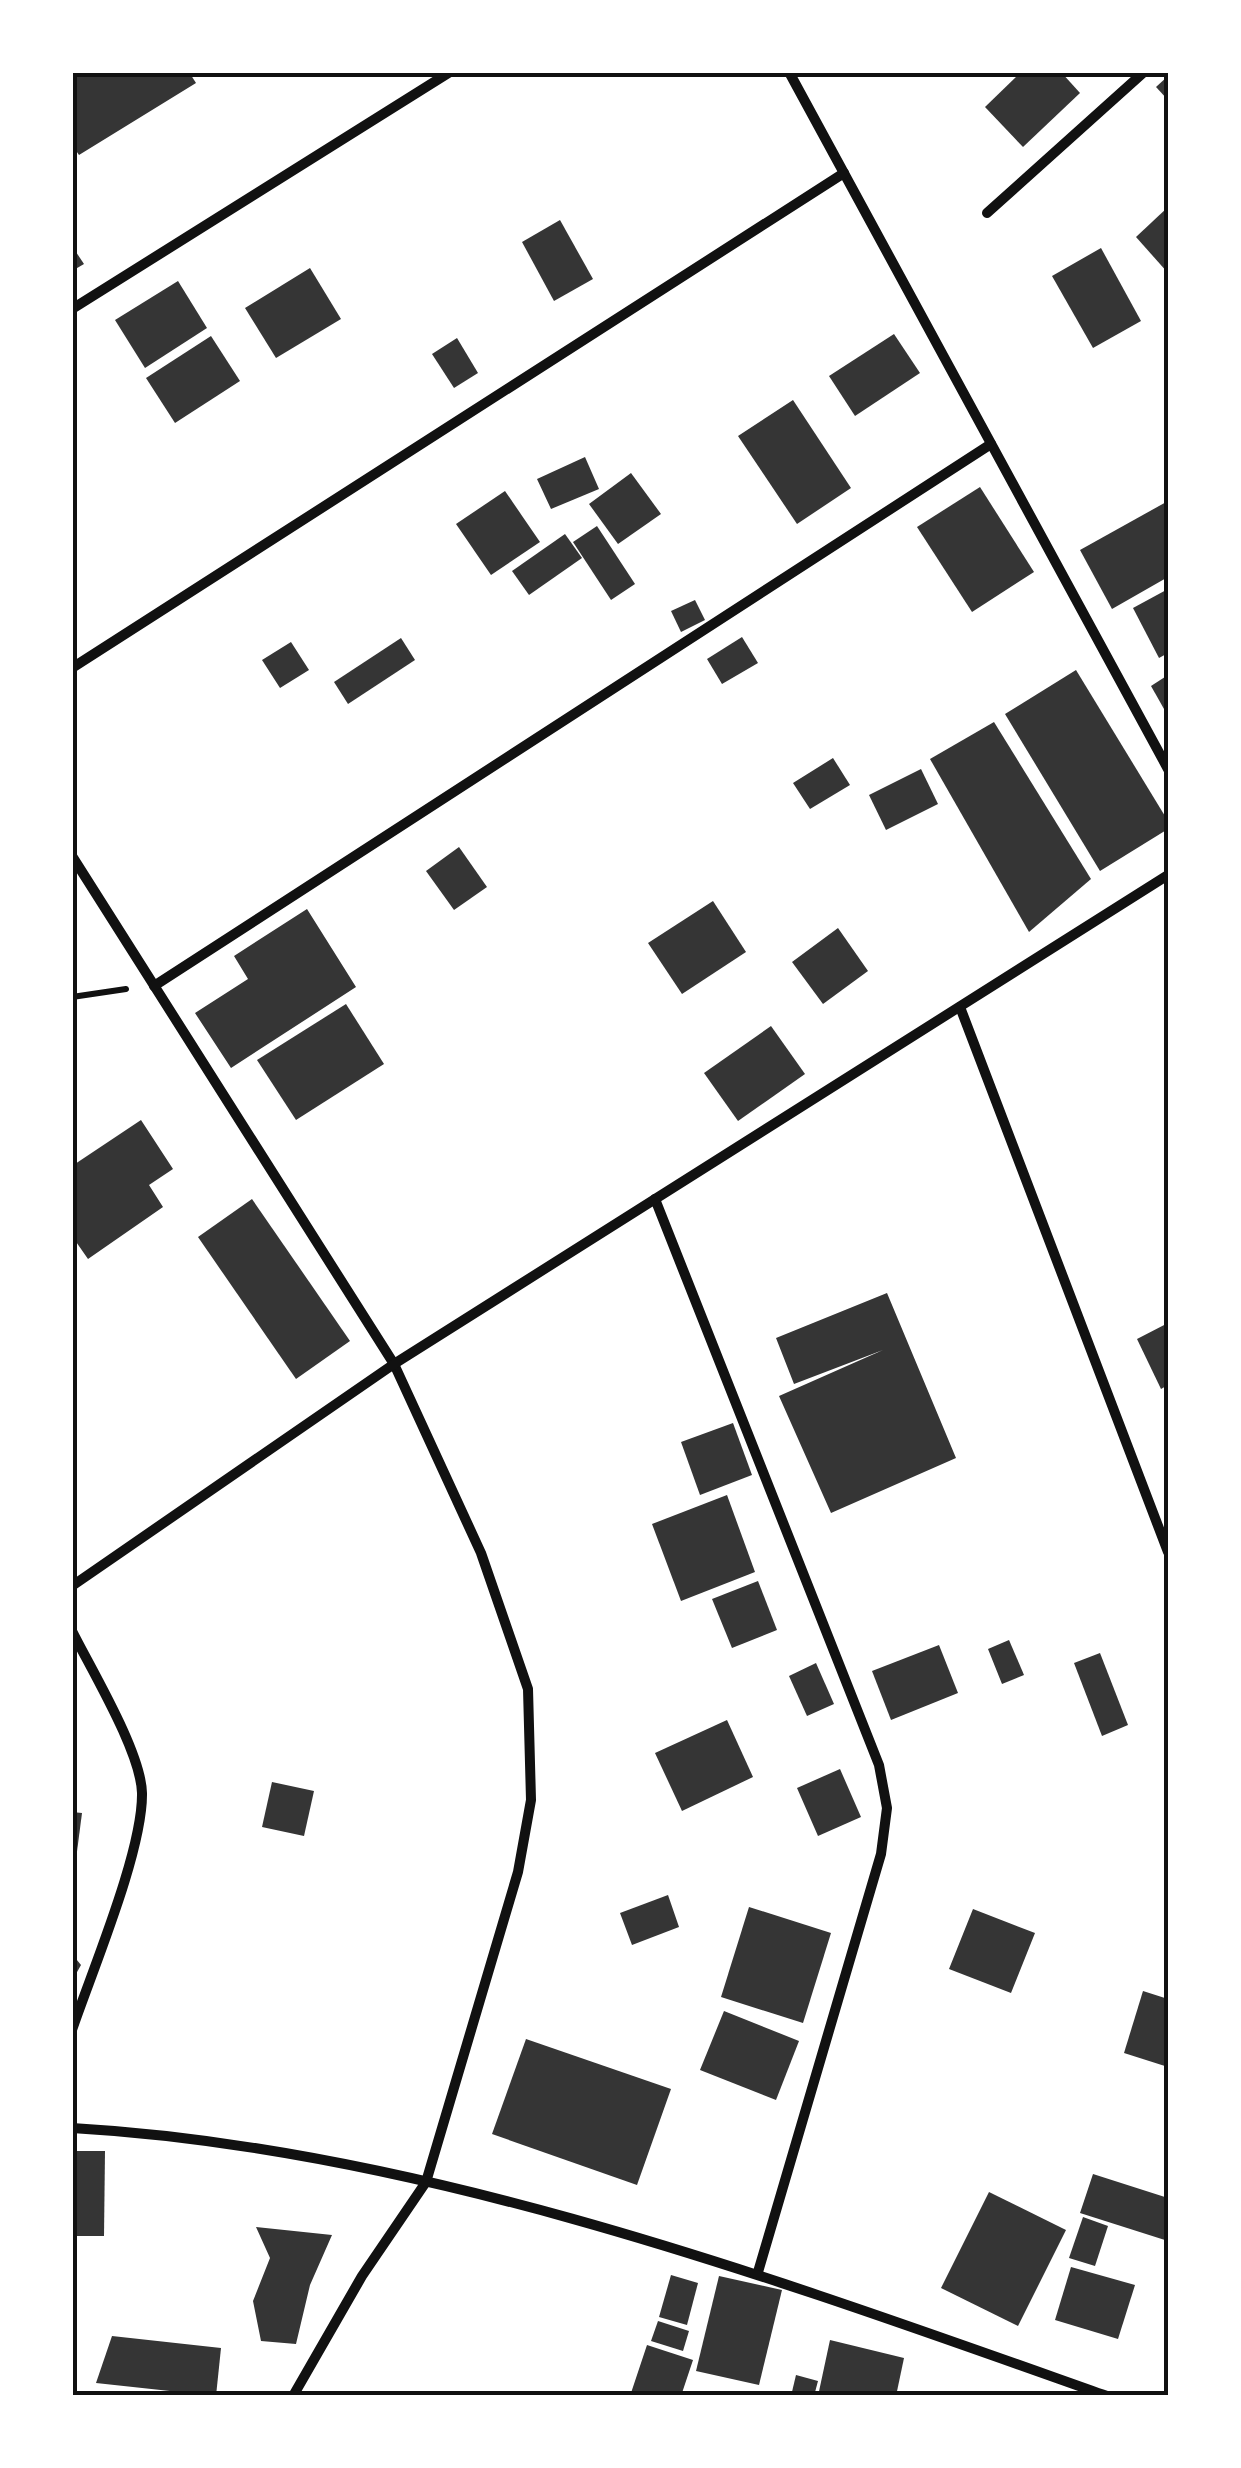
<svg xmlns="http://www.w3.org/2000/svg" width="1241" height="2468" viewBox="0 0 1241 2468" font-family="'Public Sans',sans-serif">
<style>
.building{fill:#353535}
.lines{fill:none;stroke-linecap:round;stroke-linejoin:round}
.path{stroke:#111;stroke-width:6}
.minor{stroke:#111;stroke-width:10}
.neatline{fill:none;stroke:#111;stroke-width:4}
</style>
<rect width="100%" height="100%" fill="#fff"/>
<g class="building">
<path d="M72,72H189L196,83L79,155L72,145Z"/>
<path d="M1021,72H1061L1080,93L1023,147L985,107Z"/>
<path d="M1168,76V100L1156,87Z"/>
<path d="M1168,207V273L1136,237Z"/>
<path d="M560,220L593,279L554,301L522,242Z"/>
<path d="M72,246L84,264L72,271Z"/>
<path d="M1101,248L1141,321L1093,348L1052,276Z"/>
<path d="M310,268L341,319L276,358L245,308Z"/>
<path d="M178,281L207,328L145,368L115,320Z"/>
<path d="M894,334L920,373L855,416L829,376Z"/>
<path d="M211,336L240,381L175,423L146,378Z"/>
<path d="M457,338L478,373L454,388L432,354Z"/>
<path d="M793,400L851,488L797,524L738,436Z"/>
<path d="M585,457L599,489L551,509L537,479Z"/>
<path d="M631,473L661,514L618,544L589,504Z"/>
<path d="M980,487L1034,572L972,612L917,527Z"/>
<path d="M505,491L540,542L491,575L456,524Z"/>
<path d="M1168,501V577L1112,609L1080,550Z"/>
<path d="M597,526L635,584L611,600L573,542Z"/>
<path d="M565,534L582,558L529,595L512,571Z"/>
<path d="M1168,589V653L1159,658L1133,608Z"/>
<path d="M695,600L705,620L681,632L671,611Z"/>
<path d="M742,637L758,663L722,684L707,659Z"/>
<path d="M401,638L415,660L348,704L334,682Z"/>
<path d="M291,642L309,670L280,688L262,660Z"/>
<path d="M1076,670L1168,821V829L1100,871L1005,714Z"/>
<path d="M1168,675V716L1151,686Z"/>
<path d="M994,722L1091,879L1029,932L930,759Z"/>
<path d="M833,758L850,785L810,809L793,783Z"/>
<path d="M921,769L938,804L886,830L869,795Z"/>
<path d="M459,847L487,887L454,910L426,871Z"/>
<path d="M713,901L746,952L682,994L648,943Z"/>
<path d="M307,909L356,987L231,1068L195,1013L248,979L234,956Z"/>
<path d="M838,928L868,971L823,1004L792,962Z"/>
<path d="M346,1004L384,1064L296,1120L257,1060Z"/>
<path d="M771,1026L805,1074L738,1121L704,1073Z"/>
<path d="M141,1120L173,1169L149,1185L163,1207L88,1259L72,1236V1166Z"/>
<path d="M252,1199L350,1341L296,1379L198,1237Z"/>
<path d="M887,1293L956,1458L831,1513L779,1396L883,1350L794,1384L776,1338Z"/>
<path d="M1168,1323V1385L1161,1389L1137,1339Z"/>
<path d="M733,1423L752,1475L700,1495L681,1442Z"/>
<path d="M727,1495L755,1572L681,1601L652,1524Z"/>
<path d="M758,1581L777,1630L732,1648L712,1599Z"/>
<path d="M1009,1640L1024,1675L1002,1684L988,1649Z"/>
<path d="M939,1645L958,1693L891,1720L872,1671Z"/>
<path d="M1100,1653L1128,1725L1102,1736L1074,1663Z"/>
<path d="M816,1663L834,1704L807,1716L789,1676Z"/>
<path d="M727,1720L753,1777L682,1811L655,1753Z"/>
<path d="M840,1769L861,1817L818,1836L797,1788Z"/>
<path d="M272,1782L314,1791L304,1836L262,1827Z"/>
<path d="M72,1812L82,1813L75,1867L72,1866Z"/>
<path d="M668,1895L679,1927L632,1945L620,1913Z"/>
<path d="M749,1907L831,1933L803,2023L721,1997Z"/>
<path d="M973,1909L1035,1933L1011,1993L949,1969Z"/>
<path d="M72,1954L81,1965L72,1981Z"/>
<path d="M1143,1991L1168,1999V2067L1124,2053Z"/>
<path d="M724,2011L799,2041L776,2100L700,2070Z"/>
<path d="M526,2039L671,2089L637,2185L492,2134Z"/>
<path d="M72,2151H105L104,2236H72Z"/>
<path d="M1093,2174L1168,2198V2241L1080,2213Z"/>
<path d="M989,2192L1066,2230L1018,2326L941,2288Z"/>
<path d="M1083,2217L1108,2226L1095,2266L1069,2258Z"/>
<path d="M256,2227L332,2235L310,2285L296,2344L261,2341L253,2301L270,2258Z"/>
<path d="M1071,2267L1135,2285L1118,2339L1055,2320Z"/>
<path d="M671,2275L698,2283L687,2325L659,2317Z"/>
<path d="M719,2276L782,2290L759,2385L696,2371Z"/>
<path d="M658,2321L689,2331L683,2351L651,2341Z"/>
<path d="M112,2336L221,2348L216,2396L96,2383Z"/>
<path d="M830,2340L904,2358L896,2396H818Z"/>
<path d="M647,2345L693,2360L681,2396H630Z"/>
<path d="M796,2375L818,2381L814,2396H791Z"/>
</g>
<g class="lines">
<path class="path" d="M72,997L126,989"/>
<g class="minor">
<path d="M789,72L1168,769"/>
<path d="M987,213L1144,72"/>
<path d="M72,309L450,72"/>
<path d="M72,668L844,173"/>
<path d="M72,856L394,1364L481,1553L528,1689L531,1800L518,1872L426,2182L362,2276L293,2396"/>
<path d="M154,986L991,444"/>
<path d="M960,1007L1168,1552"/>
<path d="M655,1199L879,1765L887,1808L881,1854L758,2272"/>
<path d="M72,1586L394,1364L1168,875"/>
<path d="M72,1631C92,1671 141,1752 142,1793C143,1851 92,1971 72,2030"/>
<path d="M72,2128C422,2148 779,2280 1107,2396"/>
</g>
</g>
<rect width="1241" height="2468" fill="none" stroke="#ffffff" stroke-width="150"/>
<rect x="75" y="75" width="1091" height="2318" class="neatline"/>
</svg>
